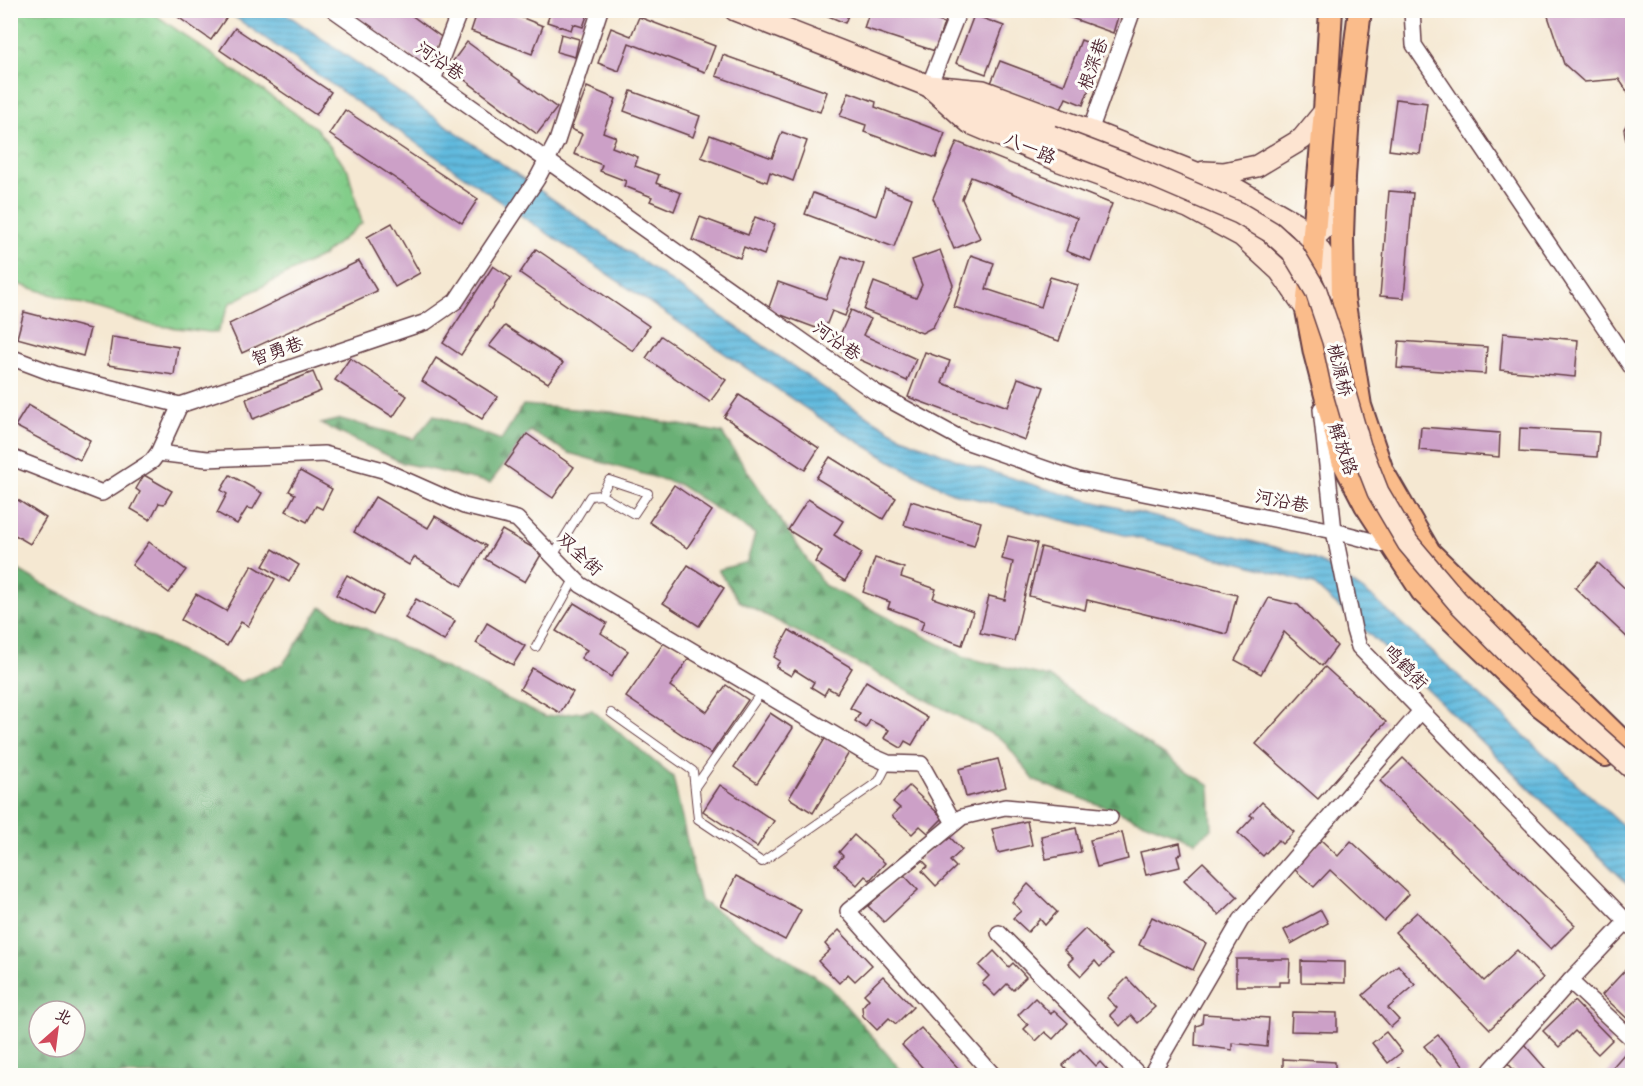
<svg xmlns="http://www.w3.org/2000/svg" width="1643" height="1086" viewBox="0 0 1643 1086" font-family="Pangolin,'LXGW WenKai TC',sans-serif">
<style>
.forest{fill:url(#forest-firs);stroke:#5a6850;stroke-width:1.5;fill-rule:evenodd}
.park{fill:url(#park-crowns);stroke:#66765a;stroke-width:1.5}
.water{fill:url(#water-rules);stroke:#556c84;stroke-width:1.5}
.building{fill:#cca0c7}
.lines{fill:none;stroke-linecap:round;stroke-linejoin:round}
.service-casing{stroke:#643d44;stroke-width:10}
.minor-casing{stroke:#643d44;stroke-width:18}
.secondary-casing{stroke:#643d44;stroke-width:24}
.primary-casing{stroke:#643d44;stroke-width:26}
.service{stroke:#fff;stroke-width:8}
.minor{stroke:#fff;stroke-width:15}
.secondary{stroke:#fde4d1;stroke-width:21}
.primary{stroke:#fabc8b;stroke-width:22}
.secondary-bridge-casing{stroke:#643d44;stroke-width:24;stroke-linecap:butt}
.secondary-bridge{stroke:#fde4d1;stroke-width:21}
.labels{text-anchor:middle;stroke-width:6;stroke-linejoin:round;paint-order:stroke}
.street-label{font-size:18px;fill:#4a1f2b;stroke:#fdfcf7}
</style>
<defs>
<pattern id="forest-firs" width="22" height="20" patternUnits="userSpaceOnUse" patternTransform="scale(1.5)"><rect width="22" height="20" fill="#6ab076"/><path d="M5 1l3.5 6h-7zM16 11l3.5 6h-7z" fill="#598f61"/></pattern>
<pattern id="park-crowns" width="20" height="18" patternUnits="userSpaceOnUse" patternTransform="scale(1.5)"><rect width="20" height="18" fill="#83cd8a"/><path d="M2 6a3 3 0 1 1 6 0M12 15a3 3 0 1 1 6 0" fill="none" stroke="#6da671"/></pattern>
<pattern id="water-rules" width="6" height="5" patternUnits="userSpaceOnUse" patternTransform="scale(1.5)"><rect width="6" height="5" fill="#60bade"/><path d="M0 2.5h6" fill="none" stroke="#5197b4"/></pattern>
</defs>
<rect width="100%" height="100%" fill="#fdfcf7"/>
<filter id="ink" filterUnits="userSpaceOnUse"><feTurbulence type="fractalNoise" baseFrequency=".0167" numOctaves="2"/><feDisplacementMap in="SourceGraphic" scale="12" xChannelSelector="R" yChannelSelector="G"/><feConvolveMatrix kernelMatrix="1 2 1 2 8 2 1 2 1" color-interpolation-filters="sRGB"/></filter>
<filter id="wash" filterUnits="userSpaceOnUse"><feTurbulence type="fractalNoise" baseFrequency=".008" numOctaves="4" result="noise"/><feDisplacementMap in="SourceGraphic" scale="24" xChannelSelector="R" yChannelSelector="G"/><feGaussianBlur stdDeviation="1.35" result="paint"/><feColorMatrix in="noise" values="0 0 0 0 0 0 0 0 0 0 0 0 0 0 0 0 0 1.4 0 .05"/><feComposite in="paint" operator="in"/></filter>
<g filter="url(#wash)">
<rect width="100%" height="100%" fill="#f5e8d2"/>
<g class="forest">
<path d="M523,405L612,412L722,433L824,585L967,658L1049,677L1210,786L1212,829L1195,842L1105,807L1035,781L1003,740L739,601L718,570L747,562L755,534L678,484L569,453L530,431L490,483L403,463L321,424L341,419L414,439L434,415L501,440Z"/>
<path d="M10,565L39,582L241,682L283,664L321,607L545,717L592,710L673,777L700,900L829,986L905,1075H11ZM39,1011H75V1047H39Z"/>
</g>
<path class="park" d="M10,11H150L316,128L348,170L362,223L322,256L230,303L217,333L152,325L11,282Z"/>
<path class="water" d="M226,11H282L840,399L902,437L967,464L1060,493L1298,553L1324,564L1371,596L1632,834V888L1392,655L1313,584L1244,564L952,493L887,459L826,422L501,202Z"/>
<g id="blocks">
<g class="building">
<path d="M168,10H216L226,18L211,40Z"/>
<path d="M346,10H404L444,39L425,66Z"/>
<path d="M478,10H503L543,26L532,54L471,31Z"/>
<path d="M541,10H589L583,27L573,24L571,30L547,22L550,14Z"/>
<path d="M814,10H850L845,23Z"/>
<path d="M870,10H906L944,23L935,51L864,28Z"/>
<path d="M1049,10H1120L1113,33Z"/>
<path d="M1546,10H1632V99L1619,79L1584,82L1564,64Z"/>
<path d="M974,15L1004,26L986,74L956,63Z"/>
<path d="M639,17L715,46L705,72L629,43L619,71L598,63L611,28L631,36Z"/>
<path d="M235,28L331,92L316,115L220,50Z"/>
<path d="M561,34L579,39L575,57L557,52Z"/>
<path d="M1081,40L1104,49L1083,105L1066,98L1061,109L991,83L1000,61L1064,85Z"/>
<path d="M467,42L557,108L537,134L453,71L458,64L453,61Z"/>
<path d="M723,55L827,92L820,112L716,76Z"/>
<path d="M587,87L616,99L603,132L616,137L612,147L638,157L635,166L659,175L656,183L681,193L674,211L650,201L652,197L624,186L626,181L600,171L602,165L574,154L582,134L571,129Z"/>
<path d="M631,91L700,116L693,137L624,111Z"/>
<path d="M849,92L876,102L875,107L945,133L936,158L864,132L866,125L840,116Z"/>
<path d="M1396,99L1427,103L1420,154L1389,150Z"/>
<path d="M345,110L478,199L462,223L329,134Z"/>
<path d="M1632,115V171H1631L1624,129Z"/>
<path d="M782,132L807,141L793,181L770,172L767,182L701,157L710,135L772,158Z"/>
<path d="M957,142L1112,204L1091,261L1066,251L1077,218L971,177L962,199L980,238L954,249L933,198Z"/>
<path d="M885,188L912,198L894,247L805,214L813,193L876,216Z"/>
<path d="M1389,191L1413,193L1404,298L1380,296Z"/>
<path d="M700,217L748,235L755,217L775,224L764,255L744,247L740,258L692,240Z"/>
<path d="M392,223L420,273L395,287L367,237Z"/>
<path d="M536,249L649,326L633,351L520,273Z"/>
<path d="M940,250L953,285L933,327L922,333L864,310L874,282L916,298L922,285L912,260Z"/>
<path d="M971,255L994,263L986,289L1041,307L1050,277L1078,285L1059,341L954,307Z"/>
<path d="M842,256L864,264L845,316L832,311L824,331L768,310L778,282L826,299Z"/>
<path d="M359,261L377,291L242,353L229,324Z"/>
<path d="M493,266L511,278L461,355L443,343Z"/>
<path d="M851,310L871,319L863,335L916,359L907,381L834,348Z"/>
<path d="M24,312L90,329L83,356L17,338Z"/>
<path d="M505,326L563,363L548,383L489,346Z"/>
<path d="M1503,333L1578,340L1575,377L1500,370Z"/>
<path d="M661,336L726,380L710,402L646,358Z"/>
<path d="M112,337L178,347L174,375L108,365Z"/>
<path d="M1399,341L1487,347L1485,374L1397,368Z"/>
<path d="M925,352L950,361L942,383L1008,407L1018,378L1044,387L1025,440L908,397Z"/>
<path d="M350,358L407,396L393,417L335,380Z"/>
<path d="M436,358L498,397L482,419L422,381Z"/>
<path d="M313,372L321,391L253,419L246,399Z"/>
<path d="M739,395L819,448L805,470L724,417Z"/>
<path d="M28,405L90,440L80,460L15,426Z"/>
<path d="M1421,427L1500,433L1499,457L1419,450Z"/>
<path d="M1520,428L1599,432L1597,457L1519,452Z"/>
<path d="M527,434L574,467L553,498L505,465Z"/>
<path d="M830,457L896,498L883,519L816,478Z"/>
<path d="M300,471L332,489L322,509L316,506L307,522L286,511L295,494L289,491Z"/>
<path d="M144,475L172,491L164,504L159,503L150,520L131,509L140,492L136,489Z"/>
<path d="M230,475L262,493L253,509L247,508L237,524L217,513L227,494L221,490Z"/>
<path d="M674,485L712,511L687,548L649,522Z"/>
<path d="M10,495L46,518L30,544L10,532Z"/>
<path d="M375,497L428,528L435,516L486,546L462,586L414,557L409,565L354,532Z"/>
<path d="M808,499L843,521L834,535L862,553L845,581L815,562L822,551L788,530Z"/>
<path d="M911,501L981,522L974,546L904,525Z"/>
<path d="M502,530L542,553L525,582L485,559Z"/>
<path d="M1008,536L1037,543L1014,641L980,633L989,596L1005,600L1013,562L1002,559Z"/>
<path d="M149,542L186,570L169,593L132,565Z"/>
<path d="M1041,547L1237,595L1227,634L1087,600L1085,610L1029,596Z"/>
<path d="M273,549L299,565L289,582L263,566Z"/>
<path d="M875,558L904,568L901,577L936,589L933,598L973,612L962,645L921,630L924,621L888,608L890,602L863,592Z"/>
<path d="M1598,563L1632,595V642L1575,588Z"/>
<path d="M252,565L275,579L248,626L241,622L227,646L181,620L196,594L226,611Z"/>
<path d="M688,565L724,588L699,626L663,603Z"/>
<path d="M347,575L384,596L373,615L336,595Z"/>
<path d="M1269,598L1298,605L1337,646L1322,666L1284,632L1261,674L1235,660Z"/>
<path d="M416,599L455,621L444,641L405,618Z"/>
<path d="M574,603L607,623L601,633L628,651L611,677L581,658L587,650L556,631Z"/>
<path d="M487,623L525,646L513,665L476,643Z"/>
<path d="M789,630L852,668L837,693L828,688L824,695L811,687L814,682L795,670L791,676L776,667L780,661L774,657Z"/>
<path d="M665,641L689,658L670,686L707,712L726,685L748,700L711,754L626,697Z"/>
<path d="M1325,667L1386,722L1318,799L1256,744Z"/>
<path d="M532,668L573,692L560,713L520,689Z"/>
<path d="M866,681L928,718L912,745L905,741L901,748L884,738L889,730L870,720L866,728L855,721L860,713L850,708Z"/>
<path d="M770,713L793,728L757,783L734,767Z"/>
<path d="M826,737L850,751L813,813L789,798Z"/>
<path d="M1403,758L1575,925L1551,949L1380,781Z"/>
<path d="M998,759L1006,787L966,797L959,769Z"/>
<path d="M720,785L774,821L757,847L703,811Z"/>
<path d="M909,786L943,818L928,833L920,826L912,834L892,816L900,808L893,802Z"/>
<path d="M1262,802L1294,832L1282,844L1278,840L1263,856L1238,833L1253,817L1250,815Z"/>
<path d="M1027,821L1032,845L998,853L992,829Z"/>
<path d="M1076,828L1081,852L1046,859L1041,836Z"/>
<path d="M1122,832L1128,859L1097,867L1090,840Z"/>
<path d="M947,834L962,850L950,861L956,867L936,886L922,871L928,866L920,858Z"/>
<path d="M854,835L885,863L870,880L865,876L857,885L835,865L843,856L839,852Z"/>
<path d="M1321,840L1338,856L1351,841L1409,894L1384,921L1330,870L1314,887L1294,869Z"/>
<path d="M1180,843L1182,854L1177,855L1180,867L1146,875L1140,852Z"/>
<path d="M1203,862L1238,897L1219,915L1184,880Z"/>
<path d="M903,874L918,890L884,922L868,906Z"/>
<path d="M736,876L801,910L785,940L721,906Z"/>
<path d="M1028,884L1057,912L1045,925L1040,919L1028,932L1013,918L1021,911L1012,902Z"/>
<path d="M1321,910L1328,923L1291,944L1284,930Z"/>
<path d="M1417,912L1484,981L1517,950L1543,978L1490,1029L1395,932Z"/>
<path d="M1152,917L1206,943L1193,970L1139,945Z"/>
<path d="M1085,929L1112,955L1100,967L1095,961L1081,976L1068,963L1073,958L1064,950Z"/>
<path d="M839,930L872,965L855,981L848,974L839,983L818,961L830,950L825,944Z"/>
<path d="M994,951L1009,967L1013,963L1026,977L1013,990L1007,984L995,996L982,983L989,976L979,966Z"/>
<path d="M1236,959H1290L1289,982H1279V986H1236Z"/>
<path d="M1301,961L1345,962V983L1301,982Z"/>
<path d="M1398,965L1415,985L1388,1008L1399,1020L1391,1027L1363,995Z"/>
<path d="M1628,967L1632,971V1023L1602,995Z"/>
<path d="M883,976L913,1007L896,1024L889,1018L877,1030L863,1016L862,1007L869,999L864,994Z"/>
<path d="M1127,978L1155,1007L1138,1023L1131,1015L1120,1026L1110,1015L1117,1008L1107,998Z"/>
<path d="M1035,998L1051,1014L1054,1010L1068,1023L1053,1039L1045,1032L1036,1041L1024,1029L1028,1025L1018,1015Z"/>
<path d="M1574,1001L1612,1040L1598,1054L1575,1031L1559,1047L1543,1031Z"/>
<path d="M1292,1012L1337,1013V1032L1291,1031Z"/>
<path d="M1203,1014L1269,1018L1267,1047L1232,1043V1050L1195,1045L1196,1026L1202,1024Z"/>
<path d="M921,1028L961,1071L956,1076H930L902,1045Z"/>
<path d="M1386,1032L1402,1052L1388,1063L1372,1043Z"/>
<path d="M1438,1035L1469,1072L1466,1076H1449L1424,1046Z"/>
<path d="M1524,1044L1552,1076H1519L1505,1060Z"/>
<path d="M1080,1049L1096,1066L1100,1062L1111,1074L1109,1076H1073L1063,1065Z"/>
<path d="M1625,1053L1632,1059V1076H1605Z"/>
<path d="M1283,1059L1335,1062V1076H1283Z"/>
<path d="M1399,1068L1406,1076H1390Z"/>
</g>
</g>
</g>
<g filter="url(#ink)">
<use href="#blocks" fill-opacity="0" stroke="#643d44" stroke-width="1.5"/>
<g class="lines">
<g class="service-casing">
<g id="service">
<path d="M553,556L590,496L601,495L634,514L648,493L609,480L601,495"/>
<path d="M536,647L575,578"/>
<path d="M611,713L693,771L698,819L762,862L879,781L888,763"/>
<path d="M695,787L762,691"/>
</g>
</g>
<g class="minor-casing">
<g id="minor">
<path d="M334,10L875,392L965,441L1078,480L1334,531L1391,546"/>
<path d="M1412,10L1414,45L1632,368"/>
<path d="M433,80L460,10"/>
<path d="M929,86L959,10"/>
<path d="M1090,131L1133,10"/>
<path d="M10,357L55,374L180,405L426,322L456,301L537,179L557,141L600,10"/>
<path d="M1321,409L1334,531L1354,630L1359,647L1632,927"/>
<path d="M158,453L207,459L324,454L383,470L464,506L517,519L581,585L867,754L888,763L921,764L954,823"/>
<path d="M10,457L102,493L152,461L158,453L180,405"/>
<path d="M999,933L1140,1076"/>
<path d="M1570,981L1632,1039"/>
<path d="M994,1076L848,911L962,817L1005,807L1110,817"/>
<path d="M1150,1076L1241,920L1421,711"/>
<path d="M1496,1076L1491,1070L1570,981L1627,921"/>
</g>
</g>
<g class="secondary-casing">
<g id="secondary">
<path d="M735,10L929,86L1051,136"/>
<path d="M929,86L983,91L1090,131L1234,188L1295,223L1312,239L1330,267L1342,296"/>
<path d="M929,86L970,123L1060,161L1188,207L1242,236L1280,271L1307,310"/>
<path d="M1204,172L1224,173L1257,166L1302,139L1325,111"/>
<path d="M1303,240C1326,236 1336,212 1340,192"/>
</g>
</g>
<g class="primary-casing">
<g id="primary">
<path d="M1331,10L1325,111L1307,310L1315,353L1343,461L1366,505L1422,591L1541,706L1605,755"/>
<path d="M1360,10L1349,100L1344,177L1342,236L1343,298L1360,406L1382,471L1429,552L1632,751"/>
</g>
</g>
<use href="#service" class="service"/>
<use href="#minor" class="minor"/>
<use href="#secondary" class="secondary"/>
<use href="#primary" class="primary"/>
<g class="secondary-bridge-casing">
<path id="secondary-bridge" d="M1051,136L1127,165L1239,213L1271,232L1292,251L1316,291L1333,341L1343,387L1360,446L1378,492L1408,543L1457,601L1542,687L1632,768"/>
</g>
<use href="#secondary-bridge" class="secondary-bridge"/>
</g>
</g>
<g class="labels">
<g class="street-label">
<text transform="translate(440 61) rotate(35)" y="6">河沿巷</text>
<text transform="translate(1093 64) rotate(-70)" y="6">根深巷</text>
<text transform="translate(1030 148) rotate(23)" y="6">八一路</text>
<text transform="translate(837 341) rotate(35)" y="6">河沿巷</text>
<text transform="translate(277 351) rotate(-19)" y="6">智勇巷</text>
<text transform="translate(1340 370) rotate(76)" y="6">桃源桥</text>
<text transform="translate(1343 449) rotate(71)" y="6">解放路</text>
<text transform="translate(1282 501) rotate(11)" y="6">河沿巷</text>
<text transform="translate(580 554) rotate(43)" y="6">双全街</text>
<text transform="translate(1406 667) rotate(46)" y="6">鸣鹤街</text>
</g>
</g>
<rect width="1643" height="1086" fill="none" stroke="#fdfcf7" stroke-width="36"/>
<g transform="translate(57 1029) rotate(28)"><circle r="28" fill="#fdfcf7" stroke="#b5a4a5" stroke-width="1.5"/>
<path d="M0-4.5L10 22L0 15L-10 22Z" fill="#d1495b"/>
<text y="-9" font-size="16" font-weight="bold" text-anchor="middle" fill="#4a1f2b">北</text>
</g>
</svg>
